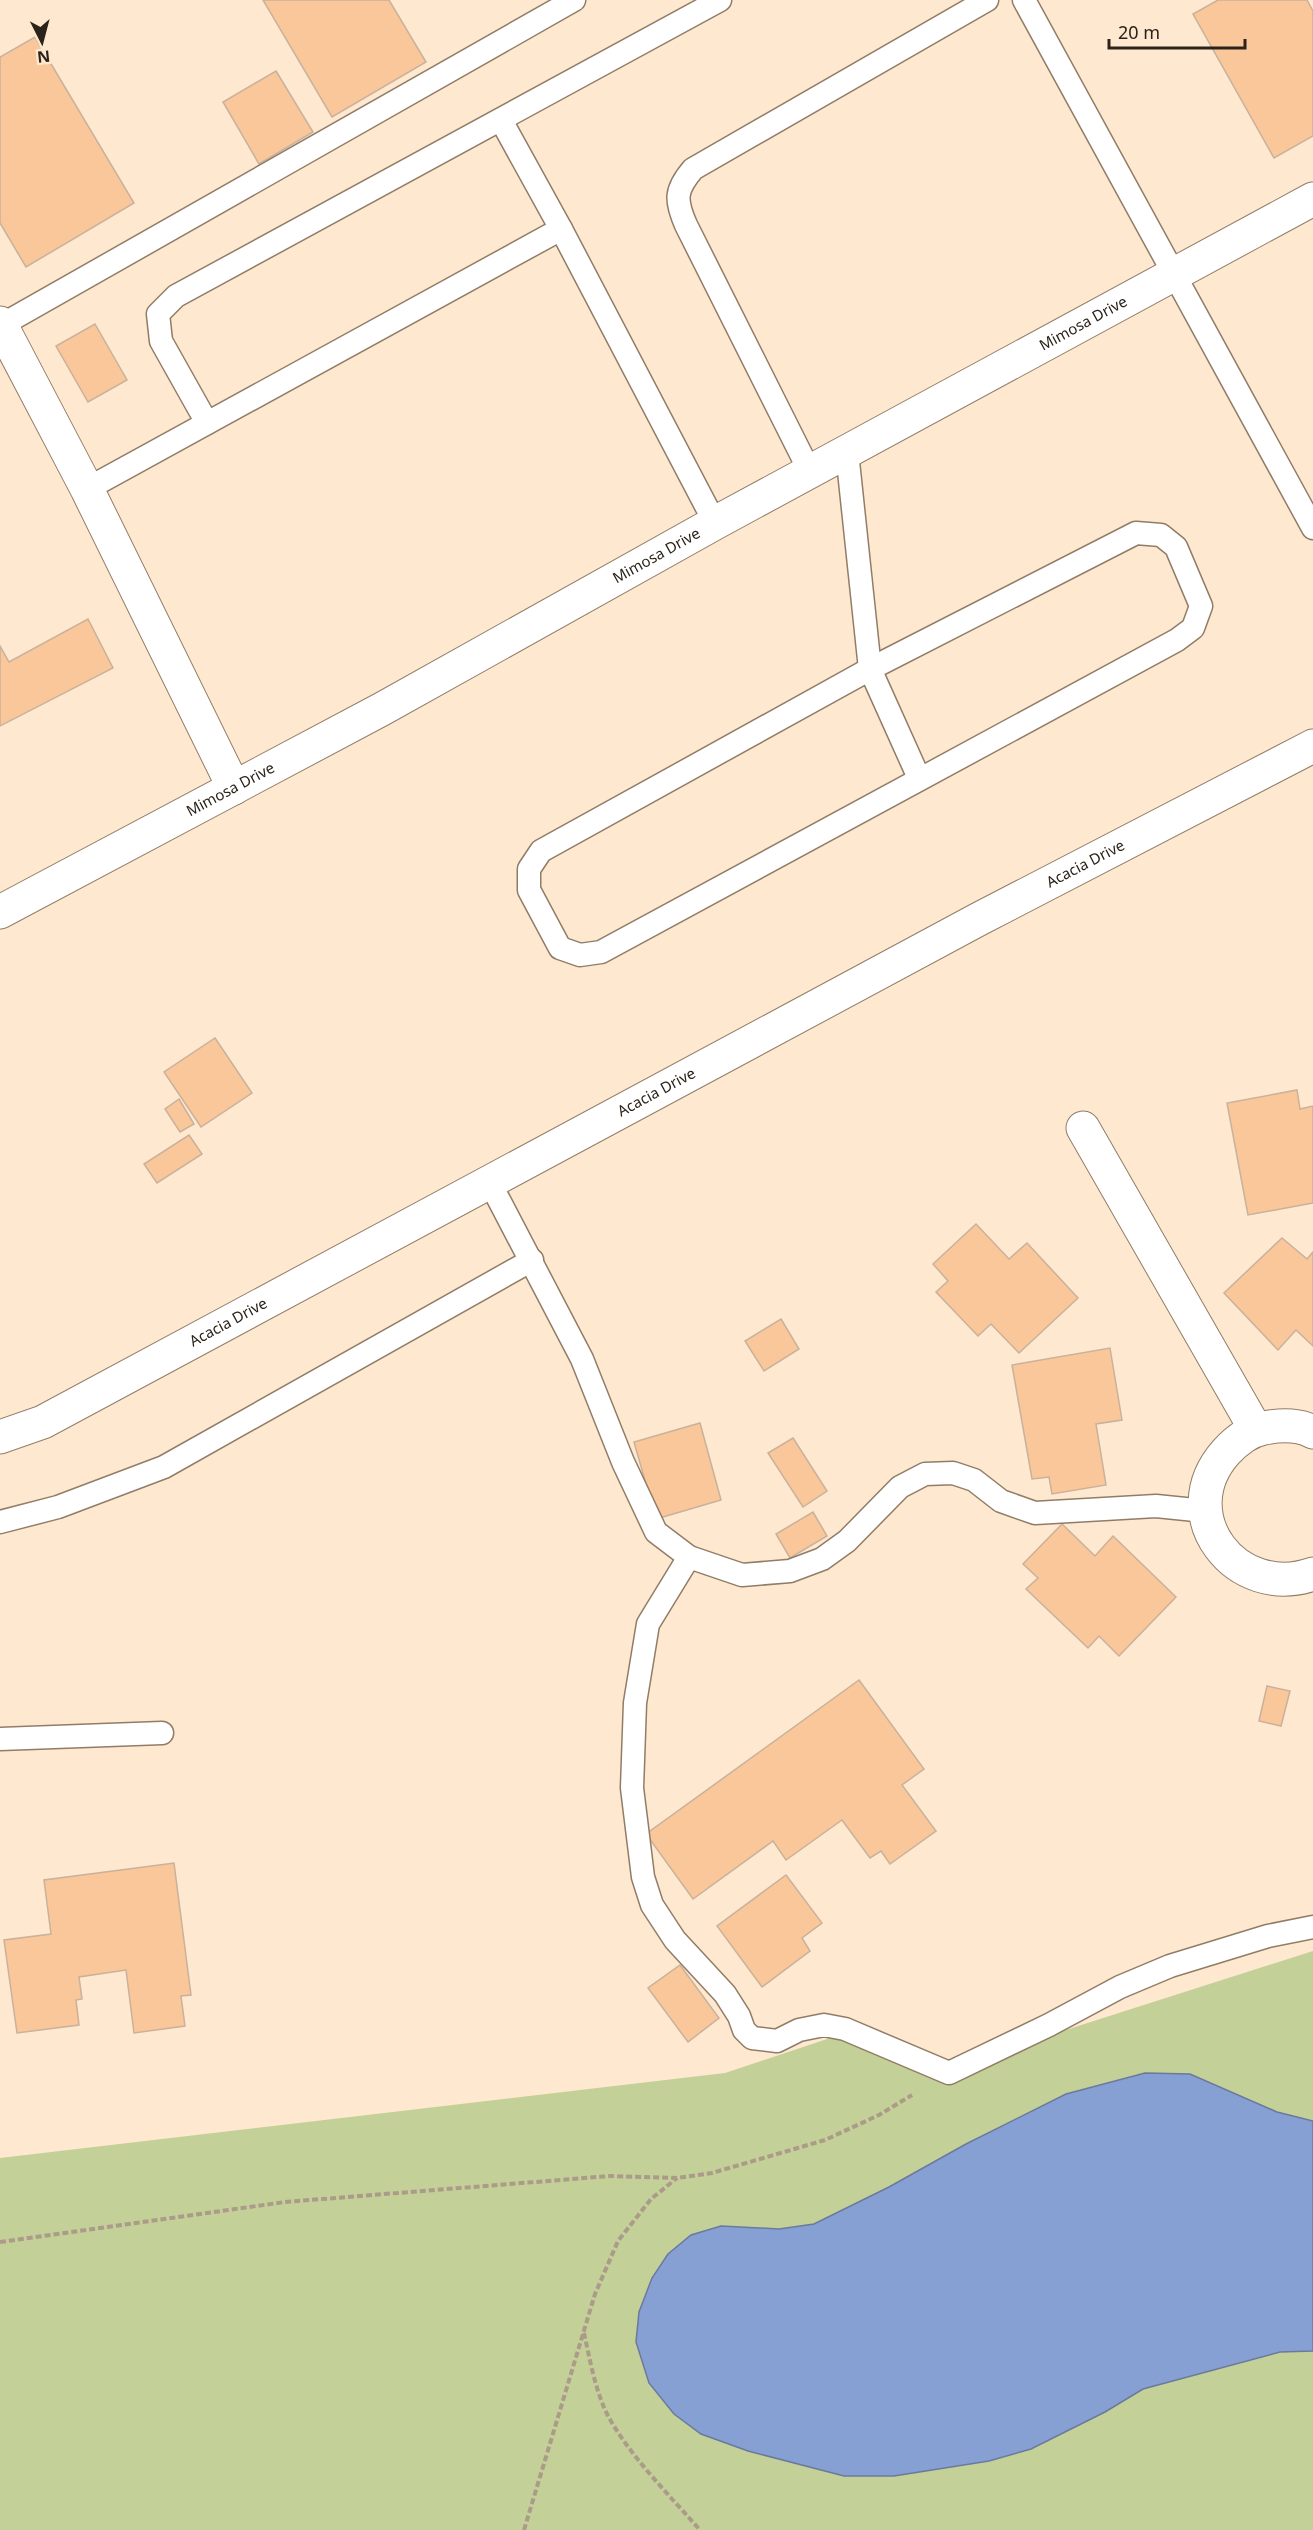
<svg xmlns="http://www.w3.org/2000/svg" width="1313" height="2530" viewBox="0 0 1313 2530" font-family="'Noto Sans',sans-serif">
<style>
.green{fill:#c3d098}
.water{fill:#86a0d4;stroke:#6b7a9c;stroke-width:1.5}
.building{fill:#f9c799;stroke:#c9b19c;stroke-width:1.5}
.lines{fill:none;stroke-linecap:round;stroke-linejoin:round}
.service-casing{stroke:#917d67;stroke-width:25}
.minor-casing{stroke:#917d67;stroke-width:35}
.path{stroke:#ab9b88;stroke-width:4;stroke-dasharray:6 3;stroke-linecap:butt}
.service{stroke:#fff;stroke-width:22}
.minor{stroke:#fff;stroke-width:33}
.labels{text-anchor:middle;stroke-width:5;stroke-linejoin:round;paint-order:stroke}
.street-label{font-size:15px;fill:#2b231a;stroke:#fee8cf}
</style>
<rect width="100%" height="100%" fill="#fee8cf"/>
<path class="green" d="M1313,1951V2530H0V2158L725,2073L833,2037L953,2066Z"/>
<path class="water" d="M1145,2073L1190,2074L1277,2112L1313,2121V2351L1280,2352L1143,2389L1105,2412L1031,2449L989,2461L894,2476H844L748,2451L701,2434L674,2414L649,2383L636,2342L639,2312L652,2278L668,2254L691,2235L721,2226L779,2229L814,2224L889,2187L966,2144L1066,2094Z"/>
<g class="building">
<path d="M263,0H389L426,62L332,117Z"/>
<path d="M1218,0H1307L1313,11V136L1274,158L1193,14Z"/>
<path d="M35,37L134,203L26,267L0,223V57Z"/>
<path d="M276,71L313,132L259,164L223,102Z"/>
<path d="M95,324L127,380L88,402L56,346Z"/>
<path d="M88,619L113,668L0,726V646L9,662Z"/>
<path d="M215,1038L252,1093L201,1127L164,1072Z"/>
<path d="M1297,1090L1300,1109L1313,1106V1203L1248,1215L1227,1103Z"/>
<path d="M179,1099L194,1124L180,1132L165,1109Z"/>
<path d="M189,1135L202,1154L157,1183L144,1164Z"/>
<path d="M976,1224L1009,1259L1027,1243L1078,1298L1019,1353L991,1324L978,1336L936,1292L948,1281L933,1264Z"/>
<path d="M1282,1238L1307,1259L1313,1252V1346L1296,1330L1278,1350L1224,1293Z"/>
<path d="M781,1319L799,1349L764,1371L745,1341Z"/>
<path d="M1110,1348L1122,1420L1096,1424L1106,1485L1052,1494L1049,1477L1032,1479L1012,1365Z"/>
<path d="M700,1423L721,1500L656,1519L634,1442Z"/>
<path d="M793,1438L827,1491L803,1507L768,1453Z"/>
<path d="M813,1512L827,1536L790,1558L776,1534Z"/>
<path d="M1062,1524L1095,1556L1113,1536L1176,1597L1119,1656L1099,1636L1088,1648L1026,1589L1038,1578L1023,1564Z"/>
<path d="M859,1680L924,1769L902,1785L936,1831L890,1864L881,1851L870,1858L842,1820L786,1860L773,1841L693,1899L646,1834Z"/>
<path d="M1267,1686L1290,1691L1281,1726L1259,1721Z"/>
<path d="M174,1863L191,1995L181,1996L185,2026L134,2033L126,1970L79,1977L82,1999L76,2000L79,2025L17,2033L4,1940L51,1934L44,1880Z"/>
<path d="M786,1875L822,1923L802,1938L810,1951L762,1987L717,1926Z"/>
<path d="M680,1965L719,2018L688,2042L648,1988Z"/>
</g>
<g class="lines">
<g class="service-casing">
<g id="service">
<path d="M1024,0L1313,528"/>
<path d="M502,122L561,229L715,523"/>
<path d="M0,326L574,0"/>
<path d="M207,423L161,341L158,314L176,296L720,0"/>
<path d="M847,452L870,669L919,778"/>
<path d="M810,472L686,225C675,200 675,190 693,169L987,0"/>
<path d="M87,489L561,229"/>
<path d="M1136,533L1161,535L1176,547L1201,606L1193,628L1177,640L601,952L580,955L560,948L529,890V869L541,851L870,669Z"/>
<path d="M489,1181L582,1359L623,1462L656,1532L689,1557L648,1624L635,1703L632,1788L643,1877L652,1905L675,1940L725,1994L739,2016L744,2030L752,2038L777,2041L799,2030L824,2025L845,2029L949,2073L1049,2025L1120,1987L1170,1966L1268,1936L1313,1927"/>
<path d="M0,1522L58,1507L164,1467L532,1260"/>
<path d="M689,1557L742,1575L790,1571L822,1559L847,1541L900,1487L925,1474L953,1473L974,1480L1001,1501L1035,1513L1156,1506L1205,1511"/>
<path d="M0,1739L162,1733"/>
</g>
</g>
<g class="minor-casing">
<g id="minor">
<path d="M0,323L87,489L234,788"/>
<path id="s1" d="M0,912L382,709L715,523L1313,199"/>
<path d="M1083,1128L1256,1430"/>
<path d="M1313,1432C1298,1424 1280,1425 1264,1428C1249,1431 1236,1441 1226,1452C1170,1515 1236,1601 1313,1574"/>
<path id="s2" d="M0,1437L43,1422L979,919L1313,746"/>
</g>
</g>
<g class="path">
<path d="M0,2242L285,2202L610,2176L677,2178L712,2173L825,2140L879,2115L912,2095"/>
<path d="M584,2333C590,2360 595,2389 607,2414C628,2454 670,2496 700,2530"/>
<path d="M524,2530L595,2294L618,2241L651,2199L677,2178"/>
</g>
<use href="#service" class="service"/>
<use href="#minor" class="minor"/>
</g>
<g class="labels">
<g class="street-label">
<text dy="5" stroke="none"><textPath href="#s1" startOffset="1233">Mimosa Drive</textPath></text>
<text dy="5" stroke="none"><textPath href="#s1" startOffset="747">Mimosa Drive</textPath></text>
<text dy="5" stroke="none"><textPath href="#s1" startOffset="261">Mimosa Drive</textPath></text>
<text dy="5" stroke="none"><textPath href="#s2" startOffset="1228">Acacia Drive</textPath></text>
<text dy="5" stroke="none"><textPath href="#s2" startOffset="742">Acacia Drive</textPath></text>
<text dy="5" stroke="none"><textPath href="#s2" startOffset="256">Acacia Drive</textPath></text>
</g>
</g>
<g transform="translate(42 42) rotate(174)" stroke="#fee8cf" stroke-width="4.5" paint-order="stroke">
<path d="M0-4.5L10 22L0 15L-10 22Z" fill="#2b231a"/>
<text y="-9" font-size="16" font-weight="bold" text-anchor="middle" fill="#2b231a">N</text>
</g>
<path d="M1109 39v9h136v-9" fill="none" stroke="#2b231a" stroke-width="3"/>
<text x="1118" y="39" font-size="18" fill="#2b231a" stroke="#fee8cf" stroke-width="4.5" paint-order="stroke">20 m</text>
</svg>
